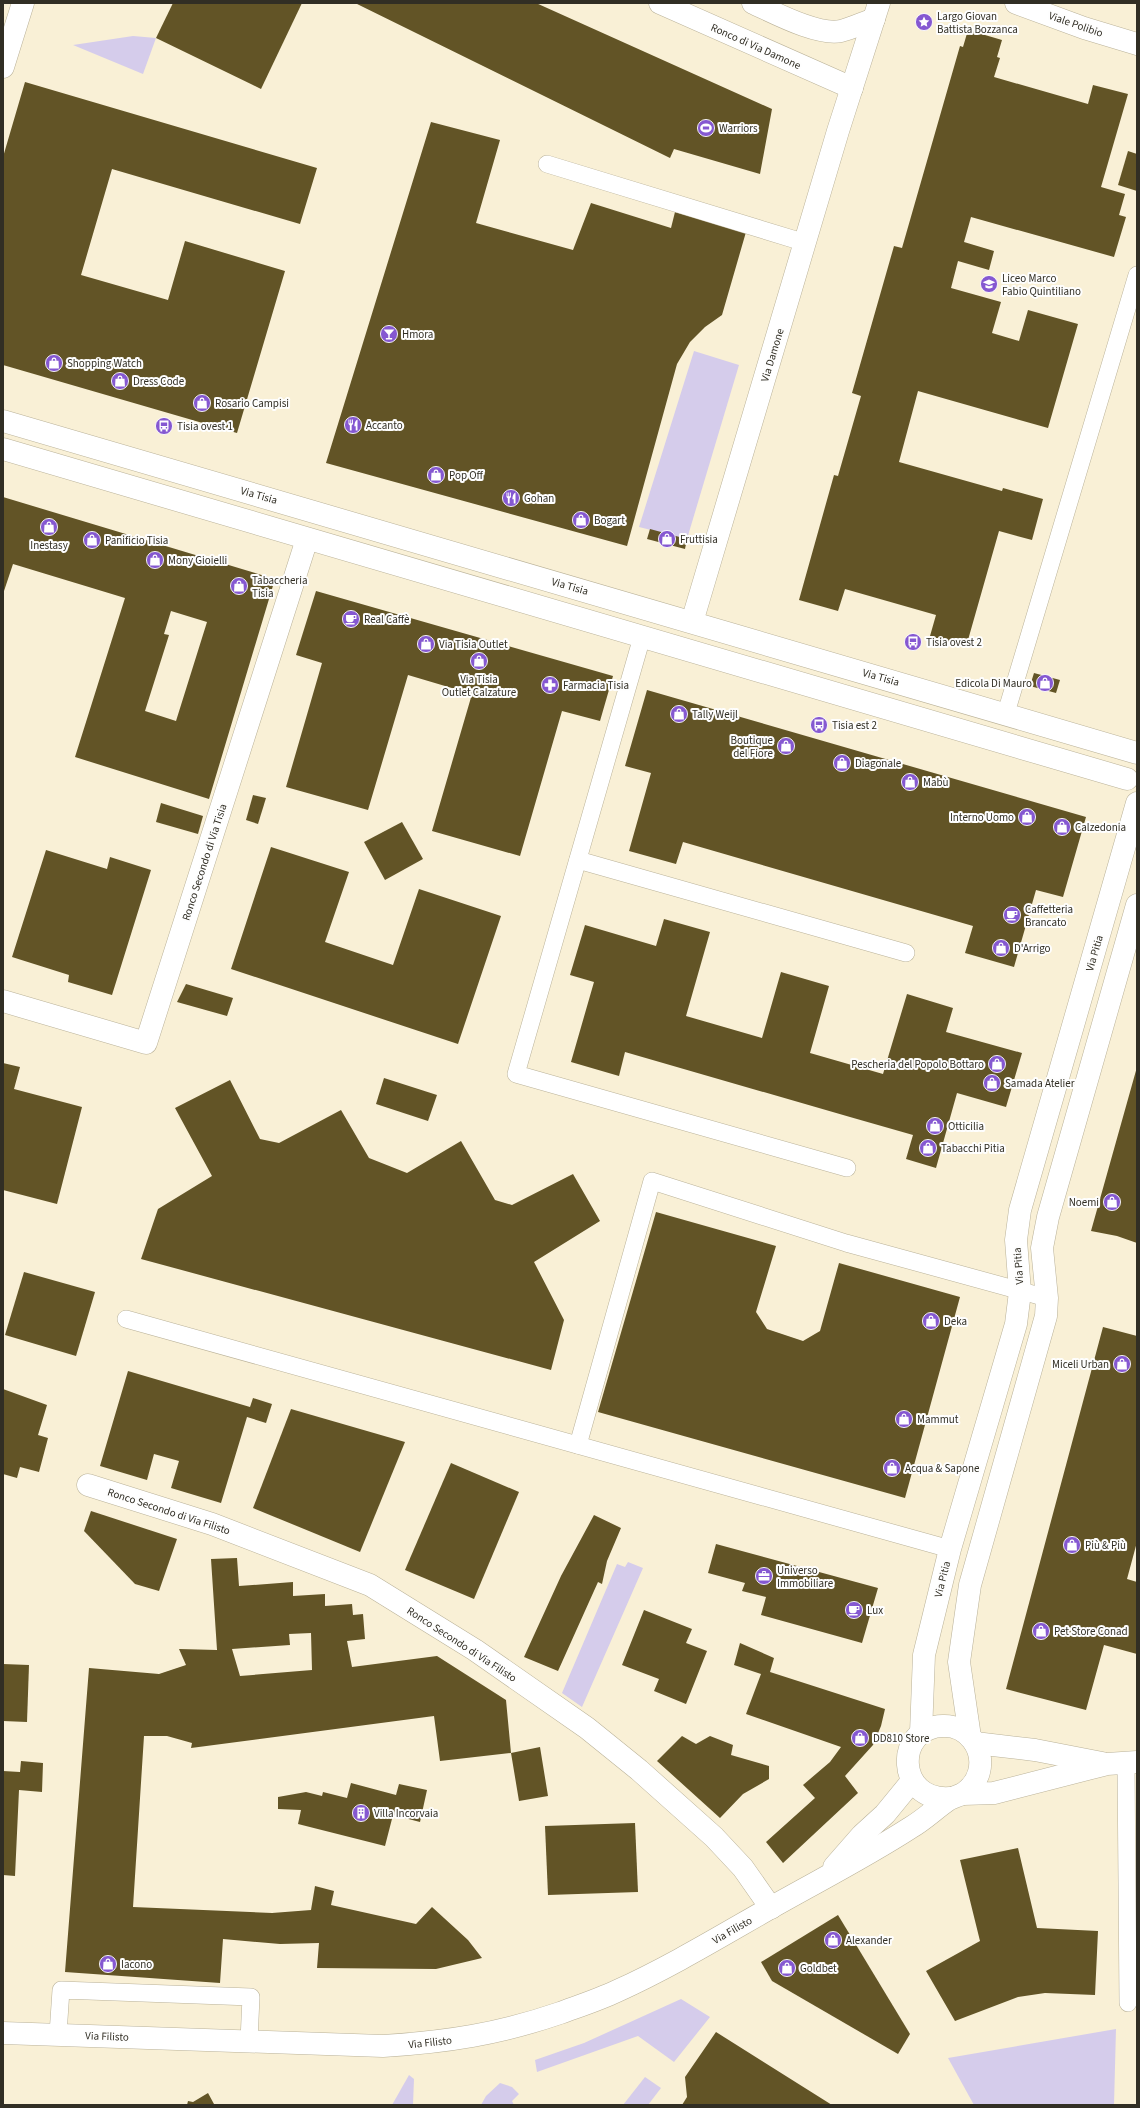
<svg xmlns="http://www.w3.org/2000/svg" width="1140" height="2108" viewBox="0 0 1140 2108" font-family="'Source Sans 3',sans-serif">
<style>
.green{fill:#d5cceb}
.building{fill:#625426;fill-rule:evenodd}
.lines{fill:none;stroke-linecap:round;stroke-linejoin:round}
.service-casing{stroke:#bab299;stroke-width:18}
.minor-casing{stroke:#bab299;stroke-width:23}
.tertiary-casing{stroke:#bab299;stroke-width:23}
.service{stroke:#fff;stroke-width:17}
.minor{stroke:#fff;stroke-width:22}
.tertiary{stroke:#fff;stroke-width:22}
.labels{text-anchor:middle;stroke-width:4;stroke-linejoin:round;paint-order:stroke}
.poi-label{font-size:11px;fill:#312e24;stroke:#fefefe;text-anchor:start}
.street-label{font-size:11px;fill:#312e24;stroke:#fefefe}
</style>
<rect width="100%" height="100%" fill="#f9f0d6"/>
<g class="green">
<path d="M133,36L156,38L143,74L73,45Z"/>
<path d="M694,351L739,365L687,539L639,527Z"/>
<path d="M628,1562L643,1568L582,1707L562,1693L617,1564L625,1567Z"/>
<path d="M681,1999L710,2017L674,2062L638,2036L537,2072L535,2060L584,2043Z"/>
<path d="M1116,2029L1114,2105H974L948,2058Z"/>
<path d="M409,2075L414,2079L413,2105H392Z"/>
<path d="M645,2077L661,2088L648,2105H623Z"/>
<path d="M500,2083L512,2087L519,2094L512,2101L514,2105H481L486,2096Z"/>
</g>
<g class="building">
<path d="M173,3H302L261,89L156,38Z"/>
<path d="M355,3H536L772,109L760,174L674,149L670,158Z"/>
<path d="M968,30L1002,40L997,57L1000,58L994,77L1088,104L1093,85L1128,94L1101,187L1125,194L1119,215L1126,217L1114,257L971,217L964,242L994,251L989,270L958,261L951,288L1001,302L992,333L1019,341L1028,310L1078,324L1048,428L918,391L899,462L1002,491L1003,488L1043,499L1032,540L999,531L966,647L930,636L936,615L845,589L838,611L799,600L834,475L838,476L861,396L852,393L894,246L902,248L960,46L963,47Z"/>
<path d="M25,82L317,168L300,224L112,169L81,275L168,300L185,241L285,271L237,433L3,365V157Z"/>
<path d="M431,122L500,140L476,223L573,250L591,203L671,228L675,212L746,232L722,315L705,327L690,342L677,364L627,546L326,463Z"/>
<path d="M1128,151L1137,154V191L1118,185Z"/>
<path d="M3,497L275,579L209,799L75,757L125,598L13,564L3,594ZM171,611L207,622L176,721L145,711L169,635L164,634Z"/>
<path d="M650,529L687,539L685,549L647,539Z"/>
<path d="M316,591L613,676L600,721L562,711L520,856L432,831L472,694L408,675L368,810L286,787L322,663L296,655Z"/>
<path d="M1034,673L1060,680L1056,693L1030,686Z"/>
<path d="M647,690L1086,817L1063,897L1036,890L1014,967L965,953L973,926L683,842L676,864L629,851L651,773L625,766Z"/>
<path d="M253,795L266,798L258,824L246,820Z"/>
<path d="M161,803L203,816L198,834L156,822Z"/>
<path d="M402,822L423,859L385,880L364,842Z"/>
<path d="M271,847L349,872L325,942L393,965L419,889L501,916L458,1044L231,969Z"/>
<path d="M46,850L107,869L110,857L151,870L112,995L68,982L69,975L12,957Z"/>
<path d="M664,919L710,932L686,1016L762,1038L781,972L829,986L810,1053L883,1074L907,994L953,1008L946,1032L1022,1053L1006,1107L957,1093L936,1168L906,1159L913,1135L850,1117L625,1052L619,1076L571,1062L594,982L570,975L585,925L656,946Z"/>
<path d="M186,984L233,998L227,1016L177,1002Z"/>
<path d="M3,1063L20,1067L14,1089L82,1107L57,1204L3,1190Z"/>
<path d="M1137,1067V1243L1117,1236L1091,1231Z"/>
<path d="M384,1078L437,1095L428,1121L376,1104Z"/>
<path d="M230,1080L260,1139L279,1143L341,1110L369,1158L407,1173L461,1141L495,1200L512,1205L573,1174L600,1221L534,1262L564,1320L551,1370L141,1259L158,1209L212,1176L175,1108Z"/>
<path d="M656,1212L776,1246L756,1312L767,1329L803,1341L820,1331L839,1263L960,1297L905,1498L598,1412Z"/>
<path d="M24,1272L95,1292L76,1356L5,1335Z"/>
<path d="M1103,1327L1137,1336V1542L1127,1579L1137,1582V1654L1104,1645L1086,1710L1006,1689Z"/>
<path d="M128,1371L250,1407L253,1398L272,1404L266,1423L247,1417L221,1503L171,1488L179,1461L154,1454L147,1480L100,1466Z"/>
<path d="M3,1389L47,1405L38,1435L48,1438L39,1472L20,1467L17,1478L3,1474Z"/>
<path d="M291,1409L405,1442L360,1552L253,1508Z"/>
<path d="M451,1463L519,1492L474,1599L405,1570Z"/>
<path d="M91,1511L177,1539L159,1591L135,1584L84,1531Z"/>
<path d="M594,1515L621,1528L607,1561L602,1584L598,1582L558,1671L524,1657L561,1576Z"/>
<path d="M716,1544L878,1588L862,1643L761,1615L766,1597L742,1591L745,1583L708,1573Z"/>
<path d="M237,1558L239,1586L293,1582V1596L325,1594V1606L352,1604L353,1615L363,1614L365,1639L347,1641L352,1667L437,1656L506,1700L511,1753L540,1747L548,1796L519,1801L511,1753L440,1761L434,1716L191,1748L192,1743L167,1736H144L133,1907L272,1913L311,1910L315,1886L334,1891L331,1905L416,1924L432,1907L468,1940L482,1958L436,1969L317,1968L319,1943L280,1944L223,1939L220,1983L65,1972L89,1668L159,1674L186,1665L179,1649L217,1650L211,1559ZM311,1633L312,1670L240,1676L232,1649L290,1645L289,1634Z"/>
<path d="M644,1610L692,1629L686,1643L707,1651L686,1704L654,1691L659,1679L622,1665Z"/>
<path d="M740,1643L774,1658L770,1672L885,1709L881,1726L873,1745L845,1776L858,1793L783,1863L766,1842L815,1798L803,1785L830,1762L841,1747L746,1714L761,1674L734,1665Z"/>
<path d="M3,1664L29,1665L27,1722L3,1721Z"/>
<path d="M682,1736L696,1744L710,1736L733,1745L731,1755L769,1766V1779L743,1794L720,1818L657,1761Z"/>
<path d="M21,1761L43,1763L42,1792L19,1790L15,1876L3,1875V1771L20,1772Z"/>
<path d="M351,1783L396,1795L399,1784L427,1790L420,1822L393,1815L385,1846L298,1824L301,1810L278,1809V1797L306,1792L322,1796L323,1792L347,1798Z"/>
<path d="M635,1823L638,1892L548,1895L545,1826Z"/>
<path d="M1018,1848L1037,1928L1098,1931L1095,1995L1045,1993L1018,1997L955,2021L926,1971L980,1941L960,1860Z"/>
<path d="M838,1915L910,2034L898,2054L772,1981L761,1962Z"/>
<path d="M716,2032L832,2105H682L687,2097L685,2077Z"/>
<path d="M208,2093L214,2104L218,2105H187L188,2101L193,2102Z"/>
</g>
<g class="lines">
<g class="service-casing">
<g id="service">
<path d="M547,164L806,243"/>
<path d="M642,637L516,1074L847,1168"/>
<path d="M1006,713L1137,275"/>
<path d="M578,860L906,953"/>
<path d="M126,1319L950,1549"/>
<path d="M578,1445L652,1181L846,1243L1047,1298"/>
<path d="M1126,1763L1128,2003"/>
<path d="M58,2034L61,1990L251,1997L249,2041"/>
</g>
</g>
<g class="minor-casing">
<g id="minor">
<path d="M660,3L852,88"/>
<path d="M753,3C775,13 818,36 841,31C852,28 863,23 874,19"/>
<path d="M3,67L23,3"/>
<path d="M3,421L1137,753"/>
<path d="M3,449L1127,779"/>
<path d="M692,622L838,131L879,3"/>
<path d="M3,1001L146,1043L307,539"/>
<path d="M88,1485L212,1524L370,1585L475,1650L587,1728L639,1770L714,1837L743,1868L771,1908"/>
<path d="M921,1733L924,1655L950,1549L1016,1324L1020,1292L1016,1240L1020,1210L1137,803"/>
<path d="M970,1737L959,1662L970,1585L1046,1316L1047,1298L1042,1248L1048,1217L1137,905"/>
</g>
</g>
<g class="tertiary-casing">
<g id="tertiary">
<path d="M1016,3L1084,28L1137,44"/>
<path d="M975,1743L1035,1750L1102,1763"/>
<path d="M963,1794L994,1793L1107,1764L1137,1762"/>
<path d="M834,1867L862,1835L885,1814L912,1781"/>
<path d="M3,2033L383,2046C447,2042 499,2034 560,2013C579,2006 598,2000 617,1991C670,1967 721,1936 772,1907C818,1881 865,1857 910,1828C924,1820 935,1809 948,1800C953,1797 959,1796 964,1793C971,1788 977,1780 979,1772C985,1749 968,1725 943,1726C894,1727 896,1802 950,1798"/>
</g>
</g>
<use href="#service" class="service"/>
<use href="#minor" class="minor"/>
<use href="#tertiary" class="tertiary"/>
</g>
<defs>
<g id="sight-disc" transform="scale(0.9)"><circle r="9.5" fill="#8558d1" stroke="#fefefe"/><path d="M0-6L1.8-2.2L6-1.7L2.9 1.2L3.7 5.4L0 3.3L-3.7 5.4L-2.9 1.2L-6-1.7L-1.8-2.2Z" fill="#fff"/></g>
<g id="stadium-disc" transform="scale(0.9)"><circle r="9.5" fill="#8558d1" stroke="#fefefe"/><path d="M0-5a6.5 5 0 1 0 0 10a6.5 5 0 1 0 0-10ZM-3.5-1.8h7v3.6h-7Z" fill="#fff"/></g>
<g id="school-disc" transform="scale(0.9)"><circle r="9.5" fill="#8558d1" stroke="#fefefe"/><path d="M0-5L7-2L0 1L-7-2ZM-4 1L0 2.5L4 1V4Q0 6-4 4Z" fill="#fff"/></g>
<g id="bar-disc" transform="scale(0.9)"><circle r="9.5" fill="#8558d1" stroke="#fefefe"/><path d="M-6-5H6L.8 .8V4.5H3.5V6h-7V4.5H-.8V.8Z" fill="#fff"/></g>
<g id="shop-disc" transform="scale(0.9)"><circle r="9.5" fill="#8558d1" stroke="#fefefe"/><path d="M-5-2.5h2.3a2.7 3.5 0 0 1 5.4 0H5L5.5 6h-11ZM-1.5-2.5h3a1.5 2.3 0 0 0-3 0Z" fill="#fff"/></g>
<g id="restaurant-disc" transform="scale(0.9)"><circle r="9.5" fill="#8558d1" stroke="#fefefe"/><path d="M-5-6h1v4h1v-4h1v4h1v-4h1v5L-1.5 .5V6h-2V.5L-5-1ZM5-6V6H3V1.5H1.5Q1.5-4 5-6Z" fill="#fff"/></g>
<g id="bus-disc" transform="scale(0.9)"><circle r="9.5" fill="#8558d1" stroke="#fefefe"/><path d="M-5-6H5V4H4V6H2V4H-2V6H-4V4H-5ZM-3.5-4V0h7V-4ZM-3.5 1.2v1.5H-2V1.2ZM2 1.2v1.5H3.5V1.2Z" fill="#fff"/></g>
<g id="cafe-disc" transform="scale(0.9)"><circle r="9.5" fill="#8558d1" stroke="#fefefe"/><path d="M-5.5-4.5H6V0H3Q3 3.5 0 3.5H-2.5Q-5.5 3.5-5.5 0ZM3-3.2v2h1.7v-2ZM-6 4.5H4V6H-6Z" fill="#fff"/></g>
<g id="pharmacy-disc" transform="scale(0.9)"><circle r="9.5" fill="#8558d1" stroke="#fefefe"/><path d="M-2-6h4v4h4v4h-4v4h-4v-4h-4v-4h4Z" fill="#fff"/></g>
<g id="office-disc" transform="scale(0.9)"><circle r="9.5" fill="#8558d1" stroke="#fefefe"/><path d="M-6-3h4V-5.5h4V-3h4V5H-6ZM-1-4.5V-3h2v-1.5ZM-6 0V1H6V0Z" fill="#fff"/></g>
<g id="building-disc" transform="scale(0.9)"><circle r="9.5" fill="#8558d1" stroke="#fefefe"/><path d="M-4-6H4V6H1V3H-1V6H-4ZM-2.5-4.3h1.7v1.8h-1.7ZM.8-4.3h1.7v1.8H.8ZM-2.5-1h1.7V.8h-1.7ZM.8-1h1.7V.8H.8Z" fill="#fff"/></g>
</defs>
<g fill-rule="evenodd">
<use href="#sight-disc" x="924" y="22"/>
<use href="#stadium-disc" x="706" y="128"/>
<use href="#school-disc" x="989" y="284"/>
<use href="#bar-disc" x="389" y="334"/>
<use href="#shop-disc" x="54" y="363"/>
<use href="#shop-disc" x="120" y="381"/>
<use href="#shop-disc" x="202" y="403"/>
<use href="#restaurant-disc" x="353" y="425"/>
<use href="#bus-disc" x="164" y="426"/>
<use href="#shop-disc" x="436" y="475"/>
<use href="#restaurant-disc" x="511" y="498"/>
<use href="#shop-disc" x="581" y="520"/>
<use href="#shop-disc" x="49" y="527"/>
<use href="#shop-disc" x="667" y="539"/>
<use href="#shop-disc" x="92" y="540"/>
<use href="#shop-disc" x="155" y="560"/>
<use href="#shop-disc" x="239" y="586"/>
<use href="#cafe-disc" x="351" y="619"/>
<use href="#bus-disc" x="913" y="642"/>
<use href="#shop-disc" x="426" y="644"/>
<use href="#shop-disc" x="479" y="661"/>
<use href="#shop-disc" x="1045" y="683"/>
<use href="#pharmacy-disc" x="550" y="685"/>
<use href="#shop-disc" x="679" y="714"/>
<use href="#bus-disc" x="819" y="725"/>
<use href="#shop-disc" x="786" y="746"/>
<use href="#shop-disc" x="842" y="763"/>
<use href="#shop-disc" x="910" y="782"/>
<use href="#shop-disc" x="1027" y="817"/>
<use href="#shop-disc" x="1062" y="827"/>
<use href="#cafe-disc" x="1012" y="915"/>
<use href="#shop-disc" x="1001" y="948"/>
<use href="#shop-disc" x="997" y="1064"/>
<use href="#shop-disc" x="992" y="1083"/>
<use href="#shop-disc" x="935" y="1126"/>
<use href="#shop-disc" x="928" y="1148"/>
<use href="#shop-disc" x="1112" y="1202"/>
<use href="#shop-disc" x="931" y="1321"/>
<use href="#shop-disc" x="1122" y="1364"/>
<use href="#shop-disc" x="904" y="1419"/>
<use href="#shop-disc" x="892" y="1468"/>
<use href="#shop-disc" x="1072" y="1545"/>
<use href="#office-disc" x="764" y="1576"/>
<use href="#cafe-disc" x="854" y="1610"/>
<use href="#shop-disc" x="1041" y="1631"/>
<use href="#shop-disc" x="860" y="1738"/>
<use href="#building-disc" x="361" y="1813"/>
<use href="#shop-disc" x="833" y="1940"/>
<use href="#shop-disc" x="108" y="1964"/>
<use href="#shop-disc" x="787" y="1968"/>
</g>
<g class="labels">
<g class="poi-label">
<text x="937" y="20">Largo Giovan<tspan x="937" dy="13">Battista Bozzanca</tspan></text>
<text x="719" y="132">Warriors</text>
<text x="1002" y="282">Liceo Marco<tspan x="1002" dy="13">Fabio Quintiliano</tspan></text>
<text x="402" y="338">Hmora</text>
<text x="67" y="367">Shopping Watch</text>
<text x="133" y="385">Dress Code</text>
<text x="215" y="407">Rosario Campisi</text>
<text x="366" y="429">Accanto</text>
<text x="177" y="430">Tisia ovest 1</text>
<text x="449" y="479">Pop Off</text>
<text x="524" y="502">Gohan</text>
<text x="594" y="524">Bogart</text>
<text x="680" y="543">Fruttisia</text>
<text x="105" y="544">Panificio Tisia</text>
<text x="49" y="549" text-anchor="middle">Inestasy</text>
<text x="168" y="564">Mony Gioielli</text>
<text x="252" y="584">Tabaccheria<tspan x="252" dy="13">Tisia</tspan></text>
<text x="364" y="623">Real Caffè</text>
<text x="926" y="646">Tisia ovest 2</text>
<text x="439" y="648">Via Tisia Outlet</text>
<text x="479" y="683" text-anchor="middle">Via Tisia<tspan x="479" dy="13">Outlet Calzature</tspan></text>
<text x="1032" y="687" text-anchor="end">Edicola Di Mauro</text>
<text x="563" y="689">Farmacia Tisia</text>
<text x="692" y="718">Tally Weijl</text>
<text x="832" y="729">Tisia est 2</text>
<text x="773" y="744" text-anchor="end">Boutique<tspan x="773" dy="13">del Fiore</tspan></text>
<text x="855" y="767">Diagonale</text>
<text x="923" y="786">Mabù</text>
<text x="1014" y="821" text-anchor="end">Interno Uomo</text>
<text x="1075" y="831">Calzedonia</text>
<text x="1025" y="913">Caffetteria<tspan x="1025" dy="13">Brancato</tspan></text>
<text x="1014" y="952">D'Arrigo</text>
<text x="984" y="1068" text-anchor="end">Pescheria del Popolo Bottaro</text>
<text x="1005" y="1087">Samada Atelier</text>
<text x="948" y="1130">Otticilia</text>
<text x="941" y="1152">Tabacchi Pitia</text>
<text x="1099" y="1206" text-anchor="end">Noemi</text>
<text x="944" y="1325">Deka</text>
<text x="1109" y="1368" text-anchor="end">Miceli Urban</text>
<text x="917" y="1423">Mammut</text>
<text x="905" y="1472">Acqua &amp; Sapone</text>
<text x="1085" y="1549">Più &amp; Più</text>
<text x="777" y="1574">Universo<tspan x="777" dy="13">Immobiliare</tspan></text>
<text x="867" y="1614">Lux</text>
<text x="1054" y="1635">Pet Store Conad</text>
<text x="873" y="1742">DD810 Store</text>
<text x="374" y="1817">Villa Incorvaia</text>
<text x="846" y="1944">Alexander</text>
<text x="121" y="1968">Iacono</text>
<text x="800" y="1972">Goldbet</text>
</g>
<g class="street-label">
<text transform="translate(1076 24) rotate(19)" y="4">Viale Polibio</text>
<text transform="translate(756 46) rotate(24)" y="4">Ronco di Via Damone</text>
<text transform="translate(772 355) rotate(-73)" y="4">Via Damone</text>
<text transform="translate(259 495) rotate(16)" y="4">Via Tisia</text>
<text transform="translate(570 586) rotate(16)" y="4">Via Tisia</text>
<text transform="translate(881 677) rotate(16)" y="4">Via Tisia</text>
<text transform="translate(204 862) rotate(-72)" y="4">Ronco Secondo di Via Tisia</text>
<text transform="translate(1094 953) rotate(-74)" y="4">Via Pitia</text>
<text transform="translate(1018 1266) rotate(-94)" y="4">Via Pitia</text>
<text transform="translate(169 1511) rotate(18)" y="4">Ronco Secondo di Via Filisto</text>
<text transform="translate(942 1579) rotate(-76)" y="4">Via Pitia</text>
<text transform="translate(462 1644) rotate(33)" y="4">Ronco Secondo di Via Filisto</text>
<text transform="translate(732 1930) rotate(-30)" y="4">Via Filisto</text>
<text transform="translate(107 2036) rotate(2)" y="4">Via Filisto</text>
<text transform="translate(430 2042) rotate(-6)" y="4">Via Filisto</text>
</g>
</g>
<rect width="1140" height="2108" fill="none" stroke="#312e24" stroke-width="8"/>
</svg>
